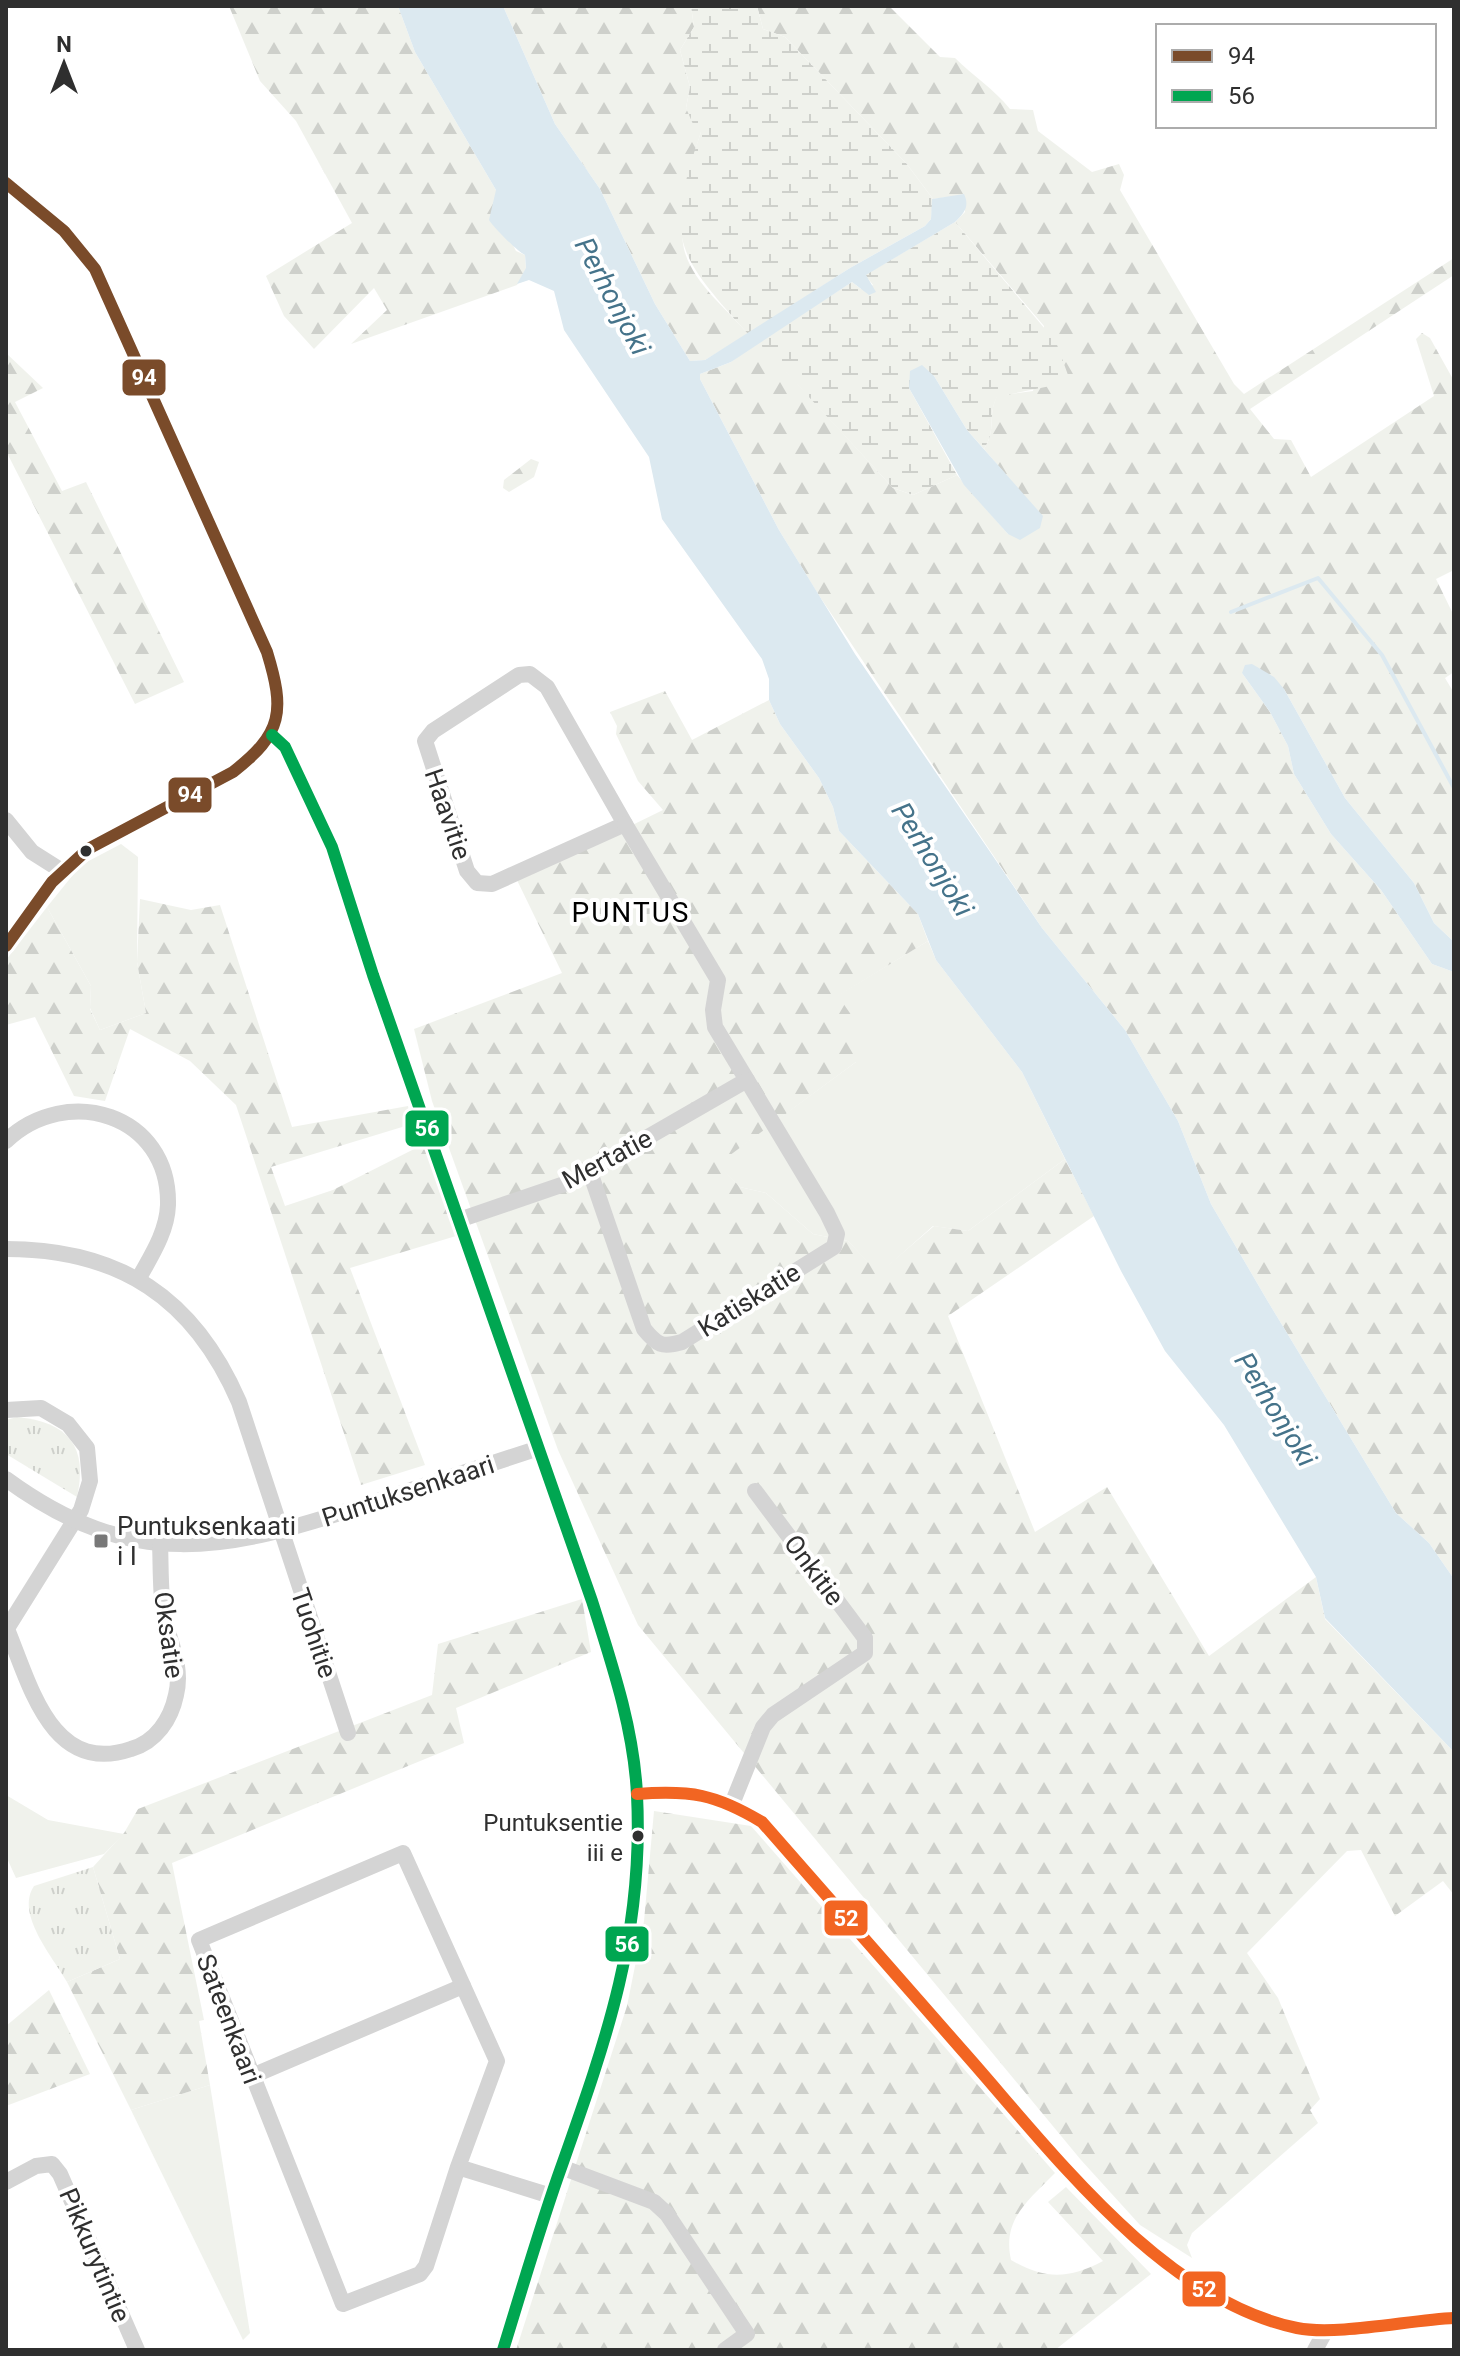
<svg xmlns="http://www.w3.org/2000/svg" width="1460" height="2356" viewBox="0 0 1460 2356" font-family="Roboto,sans-serif">
<style>
.grass{fill:#f0f2ec}
.forest{fill:url(#forest-firs)}
.wetland{fill:url(#wetland-marsh)}
.park{fill:url(#park-tufts)}
.water{fill:#dce9f0}
.lines{fill:none;stroke-linecap:round;stroke-linejoin:round}
.stream{stroke:#dce9f0;stroke-width:4}
.minor{stroke:#d4d4d4;stroke-width:16}
.bus-1-casing{stroke:#fff;stroke-width:18}
.bus-2-casing{stroke:#fff;stroke-width:18}
.bus-3-casing{stroke:#fff;stroke-width:18}
.bus-1{stroke:#7a4b2a;stroke-width:12}
.bus-2{stroke:#00a651;stroke-width:12}
.bus-3{stroke:#f26522;stroke-width:12}
.bus-dot{fill:#2f2f2f;stroke:#fff;stroke-width:3}
.poi-dot{fill:#787878;stroke:#fff;stroke-width:3}
.labels{text-anchor:middle;stroke-width:8;stroke-linejoin:round;paint-order:stroke}
.bus-label{font-size:24px;fill:#2f2f2f;stroke:#fff;text-anchor:end}
.street-label{font-size:26px;fill:#2f2f2f;stroke:#fff}
.poi-label{font-size:26px;fill:#2f2f2f;stroke:#fff;text-anchor:start}
.water-label{font-size:28px;font-style:italic;fill:#45738a;stroke:#fff}
.neighbourhood-label{font-size:28px;letter-spacing:2px;fill:#000;stroke:#fff}
.line-badge{stroke:#fff;stroke-width:3}
.badge-label{font-size:22px;text-anchor:middle;font-weight:bold;fill:#fff}
</style>
<defs>
<pattern id="forest-firs" width="22" height="20" patternUnits="userSpaceOnUse" patternTransform="scale(2)"><rect width="22" height="20" fill="#f0f2ec"/><path d="M5 1l3.5 6h-7zM16 11l3.5 6h-7z" fill="#ced0cb"/></pattern>
<pattern id="wetland-marsh" width="20" height="14" patternUnits="userSpaceOnUse" patternTransform="scale(2)"><rect width="20" height="14" fill="#f0f2ec"/><path d="M1 5h8M5 5V1M11 12h8M15 12V8" fill="none" stroke="#ced0cb"/></pattern>
<pattern id="park-tufts" width="24" height="20" patternUnits="userSpaceOnUse" patternTransform="scale(2)"><rect width="24" height="20" fill="#f0f2ec"/><path d="M3 7l-1-3M5 7V3M7 7l1-3M15 17l-1-3M17 17v-4M19 17l1-3" fill="none" stroke="#ced0cb"/></pattern>
</defs>
<rect width="100%" height="100%" fill="#fff"/>
<g class="grass">
<path d="M121,844L138,857L137,962L146,1013L100,1030L90,1008L91,986L47,907L81,865Z"/>
<path d="M928,941L936,960L1022,1072L1065,1159L968,1231L933,1226L879,1274L848,1241L813,1234L766,1193L740,1187L717,1164L856,1062L837,996Z"/>
<path d="M6,1795L48,1820L124,1834L104,1854L16,1878L6,1856Z"/>
<path d="M210,2085L250,2333L243,2340L131,2110Z"/>
</g>
<g class="forest">
<path d="M229,6H398L415,52L496,190L510,239L516,251L525,255L526,269L517,285L351,344L387,310L374,288L314,349L284,316L266,276L352,223L296,121L260,81Z"/>
<path d="M503,6H691L694,27L680,50L690,87L686,108L701,132C691,161 677,219 684,249C692,282 727,309 748,334L705,360L690,361L655,304L600,189L555,124Z"/>
<path d="M757,6H889L940,57L955,58C973,76 994,89 1010,109L1033,110L1038,131L1092,172L1119,164L1124,175L1120,190L1234,384L1244,394L1454,258V275L1250,409L1274,439L1291,440L1311,477L1434,396L1416,339L1422,333L1430,338L1454,381V570L1436,579L1454,616V672L1445,678L1454,693V942L1434,923L1414,883L1345,798L1284,689L1242,673L1270,712L1288,746L1294,774L1331,834L1381,890L1432,964L1454,972V1579L1429,1543L1396,1513L1267,1300L1211,1204L1178,1121L1125,1030L1042,928L818,594L779,530L700,379V374L731,362L758,341L893,488L913,495L957,475L1008,534L1030,503L984,449C997,429 987,416 997,396L1033,391L1044,326L955,222L965,212L964,195L933,199L906,163L785,37L763,29Z"/>
<path d="M6,353L43,388L15,402L62,491L86,482L184,682L135,704L6,451Z"/>
<path d="M531,459L539,462L534,477L509,492L503,488L504,480Z"/>
<path d="M665,691L692,740L769,700L780,724L819,778L833,807L839,831L918,914L928,941L838,996C854,1019 868,1034 856,1062L718,1164L740,1187L766,1193L813,1234L848,1241L879,1273L934,1226L968,1231L1065,1159L1094,1216L948,1316L1035,1532L1107,1487L1209,1656L1316,1577L1325,1619L1454,1752V1895L1443,1881L1395,1916L1361,1850L1347,1851L1247,1953L1278,1998L1320,2099L1310,2110L1318,2123L1192,2233L1187,2245L1192,2258L1140,2225L1081,2160L638,1625L558,1450L432,1101L414,1029L562,973L515,876L567,857L663,810L638,781L616,734L617,726L610,712Z"/>
<path d="M140,899L191,910L220,905L292,1127L408,1106L412,1124L271,1167L285,1206L333,1190L424,1144L456,1236L350,1268L425,1465L361,1485L236,1105L190,1061L130,1029L105,1101L74,1096L35,1017L6,1025V960L47,907L91,986L90,1009L100,1030L146,1013L137,962Z"/>
<path d="M582,1599L591,1652L456,1708L464,1743L172,1863L204,2020L199,2021L210,2085L131,2110L67,1982L120,1959L93,1867L124,1833L138,1809L432,1695L438,1644Z"/>
<path d="M654,1811L751,1826L1055,2173C1028,2201 1002,2219 1011,2260C1045,2280 1069,2279 1103,2261L1048,2202L1066,2187L1151,2274L1055,2350H516L627,2006L644,1921Z"/>
<path d="M49,1990L90,2074L6,2106V2026Z"/>
</g>
<g class="wetland">
<path d="M691,6H757L763,29L785,37L906,163L933,199L931,219L925,226L850,268L748,334C675,252 664,240 701,132L696,131L686,108L690,87L680,50L694,27Z"/>
<path d="M955,222L1056,342L1068,375L1060,384L997,397C987,416 997,429 984,449L967,430L934,376L909,388L957,475L913,495L893,488L758,342L852,282L861,289L873,285L865,275Z"/>
</g>
<g class="park">
<path d="M17,1417C69,1422 88,1447 77,1497L6,1454V1420Z"/>
<path d="M93,1867L120,1959L67,1982C53,1957 15,1914 34,1886Z"/>
</g>
<g class="water">
<path d="M398,6H503L555,124L600,189L655,304L690,361L705,360L850,268L925,226L931,219L932,199L964,194C970,207 964,213 955,222L866,275L876,292L869,295L852,282L731,362L700,374V379L779,530L855,654L1042,928L1125,1030L1178,1121L1211,1204L1267,1300L1396,1513L1429,1543L1454,1579V1752L1325,1618L1316,1577L1224,1425L1165,1351L1121,1271L1022,1072L936,960L918,914L839,831L833,807L819,778L780,724L769,700V679L762,659L662,519L649,457L564,330L554,291L529,280L517,284L526,268L525,255C517,251 495,229 489,220L496,190L415,52Z"/>
<path d="M922,365L934,376L967,430L1043,516L1040,528L1020,540L1008,534L964,485L909,388L910,371Z"/>
<path d="M1252,664L1274,677L1284,689L1345,798L1414,883L1434,923L1454,942V972L1432,964L1381,890L1331,834L1294,774L1288,746L1270,712L1242,673L1245,665Z"/>
</g>
<g class="lines">
<path class="stream" d="M1231,612L1318,578L1382,655L1454,788"/>
<g class="minor">
<path d="M6,183L64,231L95,269L267,652C285,711 283,733 233,772L88,849L52,882L6,946"/>
<path d="M530,674L547,687L625,824L492,884L477,883L467,871L425,741L433,731L519,675Z"/>
<path d="M272,735L285,747L332,847L373,975L592,1601C612,1664 634,1729 637,1795C644,1933 607,2038 562,2165C540,2226 522,2289 503,2350"/>
<path d="M6,820L32,852L62,871"/>
<path d="M6,1141C67,1083 170,1114 168,1205C167,1232 151,1256 139,1278"/>
<path d="M590,1172L644,1329C657,1345 662,1348 682,1342L834,1247L837,1234L827,1213L715,1027L713,1010L718,980L625,824"/>
<path d="M459,1220L570,1182L747,1080"/>
<path d="M6,1249C120,1249 194,1298 239,1402L348,1733"/>
<path d="M6,1410L41,1408L68,1424L87,1448L90,1481L81,1510L6,1630"/>
<path d="M6,1479C133,1572 225,1551 365,1505C423,1486 481,1467 539,1448"/>
<path d="M7,1629C30,1684 51,1776 131,1749C156,1742 171,1719 176,1695C183,1667 170,1643 164,1617C160,1593 161,1568 160,1543"/>
<path d="M637,1794C691,1790 715,1794 762,1822C829,1898 895,1974 962,2050C1050,2149 1161,2300 1297,2328C1337,2336 1409,2320 1454,2318"/>
<path d="M732,1804L763,1727L773,1715L865,1653V1638L755,1491"/>
<path d="M250,2077L463,1986"/>
<path d="M458,2167L426,2266L420,2274L343,2304L199,1940L403,1853L497,2061L458,2167L551,2196"/>
<path d="M561,2167L654,2202L667,2214L747,2334L725,2350"/>
<path d="M6,2182L36,2166L52,2164L60,2174L137,2350"/>
<path d="M1315,2350L1326,2330"/>
</g>
<g class="bus-1-casing">
<path id="bus-1" d="M6,183L64,231L95,269L267,652C285,711 283,733 233,772L88,849L52,882L6,946"/>
</g>
<g class="bus-2-casing">
<path id="bus-2" d="M272,735L285,747L332,847L373,975L592,1601C612,1664 634,1729 637,1795C644,1933 607,2038 562,2165C540,2226 522,2289 503,2350"/>
</g>
<g class="bus-3-casing">
<path id="bus-3" d="M637,1794C691,1790 715,1794 762,1822C829,1898 895,1974 962,2050C1050,2149 1161,2300 1297,2328C1337,2336 1409,2320 1454,2318"/>
</g>
<use href="#bus-1" class="bus-1"/>
<use href="#bus-2" class="bus-2"/>
<use href="#bus-3" class="bus-3"/>
</g>
<g class="bus-dot">
<circle cx="86" cy="851" r="7"/>
<circle cx="638" cy="1836" r="7"/>
</g>
<rect class="poi-dot" x="93" y="1533" width="16" height="16" rx="4"/>
<g class="labels">
<g class="bus-label">
<text x="623" y="1831">Puntuksentie<tspan x="623" dy="30">iii e</tspan></text>
</g>
<g class="street-label">
<text transform="translate(448 814) rotate(71)" y="9">Haavitie</text>
<text transform="translate(607 1159) rotate(-28)" y="9">Mertatie</text>
<text transform="translate(749 1300) rotate(-32)" y="9">Katiskatie</text>
<text transform="translate(408 1491) rotate(-18)" y="9">Puntuksenkaari</text>
<text transform="translate(814 1570) rotate(53)" y="9">Onkitie</text>
<text transform="translate(314 1633) rotate(71)" y="9">Tuohitie</text>
<text transform="translate(169 1635) rotate(82)" y="9">Oksatie</text>
<text transform="translate(229 2019) rotate(69)" y="9">Sateenkaari</text>
<text transform="translate(95 2255) rotate(67)" y="9">Pikkurytintie</text>
</g>
<g class="poi-label">
<text x="117" y="1535">Puntuksenkaati<tspan x="117" dy="30">i I</tspan></text>
</g>
<g class="water-label">
<text transform="translate(613 296) rotate(62)" y="10">Perhonjoki</text>
<text transform="translate(933 859) rotate(58)" y="10">Perhonjoki</text>
<text transform="translate(1276 1409) rotate(58)" y="10">Perhonjoki</text>
</g>
<g class="neighbourhood-label">
<text x="631" y="922">PUNTUS</text>
</g>
</g>
<g class="line-badge">
<rect x="121" y="358" width="46" height="39" rx="8" fill="#7a4b2a"/>
<rect x="167" y="776" width="46" height="38" rx="8" fill="#7a4b2a"/>
<rect x="404" y="1109" width="46" height="39" rx="8" fill="#00a651"/>
<rect x="823" y="1899" width="46" height="38" rx="8" fill="#f26522"/>
<rect x="604" y="1925" width="46" height="38" rx="8" fill="#00a651"/>
<rect x="1181" y="2270" width="46" height="38" rx="8" fill="#f26522"/>
</g>
<g class="badge-label">
<text x="144" y="385">94</text>
<text x="190" y="802">94</text>
<text x="427" y="1136">56</text>
<text x="846" y="1926">52</text>
<text x="627" y="1952">56</text>
<text x="1204" y="2297">52</text>
</g>
<rect width="1460" height="2356" fill="none" stroke="#2f2f2f" stroke-width="16"/>
<rect x="1156" y="24" width="280" height="104" fill="#ffffff" stroke="#acacac" stroke-width="2"/>
<rect x="1172" y="50" width="40" height="12" fill="#7a4b2a" stroke="#acacac" stroke-width="2"/>
<text x="1228" y="64" font-size="24" fill="#2f2f2f">94</text>
<rect x="1172" y="90" width="40" height="12" fill="#00a651" stroke="#acacac" stroke-width="2"/>
<text x="1228" y="104" font-size="24" fill="#2f2f2f">56</text>
<g transform="translate(64 64)" stroke="#ffffff" stroke-width="6" paint-order="stroke">
<path d="M0-6L14 30L0 20L-14 30Z" fill="#2f2f2f"/>
<text y="-12" font-size="22" font-weight="bold" text-anchor="middle" fill="#2f2f2f">N</text>
</g>
</svg>
